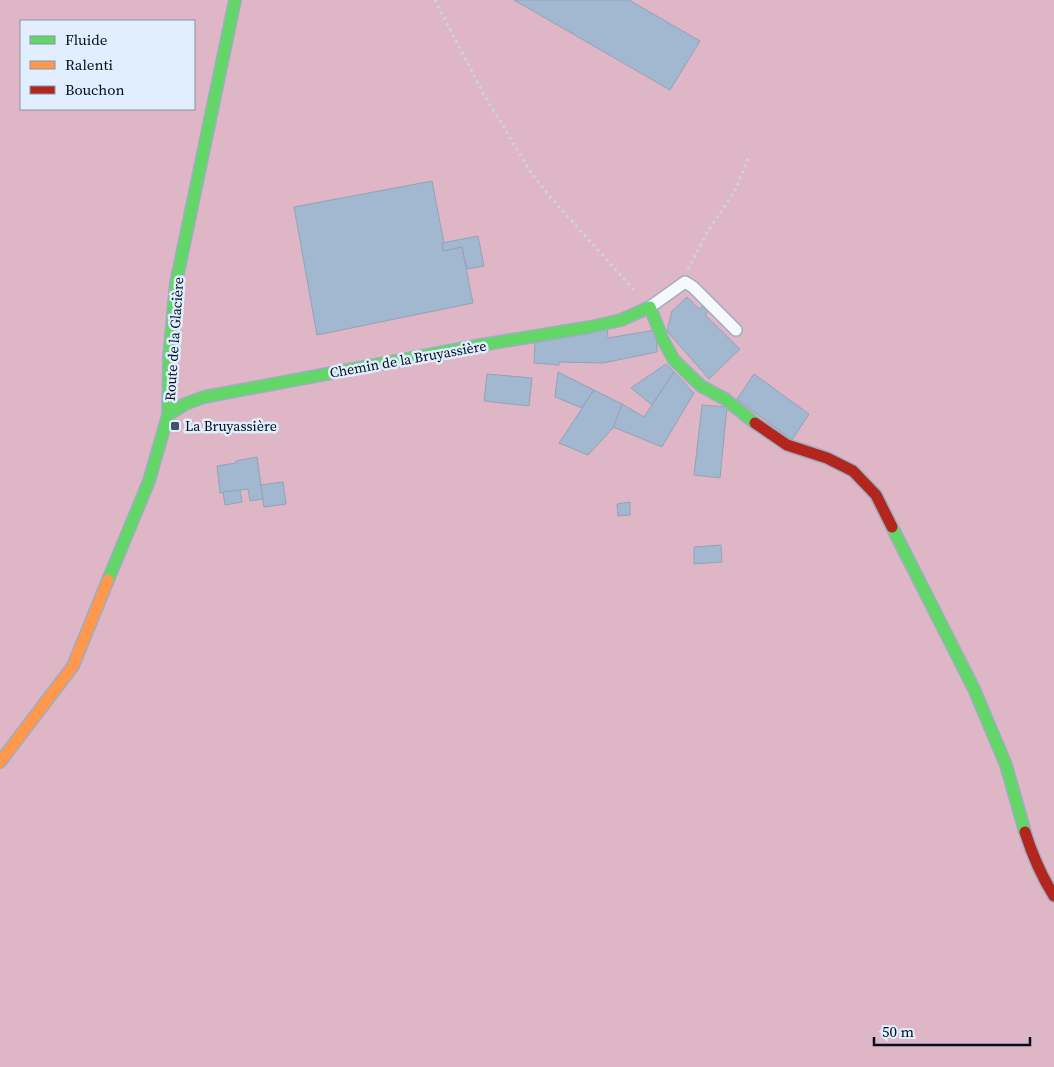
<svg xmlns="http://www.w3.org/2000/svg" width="1054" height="1067" viewBox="0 0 1054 1067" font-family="'Source Serif 4',serif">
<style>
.green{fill:#dfb6c6;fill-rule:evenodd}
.building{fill:#a2b8d0;stroke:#92a3b6}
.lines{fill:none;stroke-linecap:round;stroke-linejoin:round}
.lane-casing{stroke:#9daec2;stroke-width:14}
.fast-casing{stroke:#9daec2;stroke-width:14}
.slow-casing{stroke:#9daec2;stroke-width:14}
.jam-casing{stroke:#9daec2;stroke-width:14}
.path{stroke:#ced4dc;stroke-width:3;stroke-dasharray:2.5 4;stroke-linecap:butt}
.lane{stroke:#f5f8fc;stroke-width:11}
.fast{stroke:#63d668;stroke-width:11}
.slow{stroke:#ff974d;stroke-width:11}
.jam{stroke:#b3261e;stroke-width:11}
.poi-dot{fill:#425265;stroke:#e0eefe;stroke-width:2}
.labels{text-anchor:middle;stroke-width:5;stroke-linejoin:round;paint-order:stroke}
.street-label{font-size:14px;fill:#010e1f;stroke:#e0eefe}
.poi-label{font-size:14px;fill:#010e1f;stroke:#e0eefe;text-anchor:start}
</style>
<rect width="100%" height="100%" fill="#bcd1e8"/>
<path class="green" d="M0,0H1054V1067H0ZM21,21H194V109H21Z"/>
<g class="building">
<path d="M514,0H629L700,41L670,90Z"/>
<path d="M432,181L444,243H442L443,251L462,247L473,303L317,335L294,207Z"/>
<path d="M478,236L484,266L467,269L462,247L443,251L442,243Z"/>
<path d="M687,297L699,309L704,305L709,310L705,315L740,349L709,379L667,331L672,311Z"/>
<path d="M607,326L608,338L656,330L657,352L603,363L559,362V365L534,363L535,343Z"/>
<path d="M666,364L674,372L652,405L631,388Z"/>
<path d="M558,372L594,390L582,408L555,397Z"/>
<path d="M674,372L694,393L662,447L613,427L622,404L644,417Z"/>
<path d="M487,374L532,378L529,406L484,401Z"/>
<path d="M754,374L809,414L792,440L737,399Z"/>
<path d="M594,390L622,404L613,428L588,455L559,443Z"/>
<path d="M702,405L727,407L720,478L694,475Z"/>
<path d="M257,457L263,499L250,501L248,489L220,493L217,466L236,463V461Z"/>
<path d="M283,482L286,504L264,507L261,485Z"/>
<path d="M240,490L242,502L225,505L223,492Z"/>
<path d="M630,502V515L618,516L617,504Z"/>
<path d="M721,545L722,562L694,564V547Z"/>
</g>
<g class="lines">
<g class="lane-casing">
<path id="lane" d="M650,307L685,282L693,287L736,330"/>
</g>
<g class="fast-casing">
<g id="fast">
<path d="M168,415L185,404L204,397L481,345L590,327L621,320L650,307L663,340L674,360L701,386L725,399L755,423"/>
<path d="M892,527L974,689L1006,765L1025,832"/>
<path d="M108,580L149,481L168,415L169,357L176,283L235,0"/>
</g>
</g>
<g class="slow-casing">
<path id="slow" d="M0,762L73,666L108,580"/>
</g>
<g class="jam-casing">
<g id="jam">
<path d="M755,423L787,445L827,458L853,471L876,495L892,527"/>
<path d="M1025,832C1032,854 1042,877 1054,896"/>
</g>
</g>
<g class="path">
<path d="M435,0L483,93L532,174L552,199L634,290"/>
<path d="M688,269L708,231L736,189L748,158"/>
</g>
<use href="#lane" class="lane"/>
<use href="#fast" class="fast"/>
<use href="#slow" class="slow"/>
<use href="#jam" class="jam"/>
</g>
<rect class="poi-dot" x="170" y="421" width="10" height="10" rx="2.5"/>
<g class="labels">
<g class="street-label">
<text transform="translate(174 339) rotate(-86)" y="5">Route de la Glacière</text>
<text transform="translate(408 359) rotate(-10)" y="5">Chemin de la Bruyassière</text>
</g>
<g class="poi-label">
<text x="185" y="431">La Bruyassière</text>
</g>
</g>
<rect x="20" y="20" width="175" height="90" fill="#e0eefe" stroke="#8794a5"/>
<rect x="30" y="36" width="25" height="8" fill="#63d668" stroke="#8794a5"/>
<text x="65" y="45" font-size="15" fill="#010e1f">Fluide</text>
<rect x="30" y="61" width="25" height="8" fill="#ff974d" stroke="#8794a5"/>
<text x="65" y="70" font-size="15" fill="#010e1f">Ralenti</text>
<rect x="30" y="86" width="25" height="8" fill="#b3261e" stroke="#8794a5"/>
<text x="65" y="95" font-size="15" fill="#010e1f">Bouchon</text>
<path d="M874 1037v8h156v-8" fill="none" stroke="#010e1f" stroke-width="2.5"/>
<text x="882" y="1037" font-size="15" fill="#010e1f" stroke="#e0eefe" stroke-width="4" paint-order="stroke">50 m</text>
</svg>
